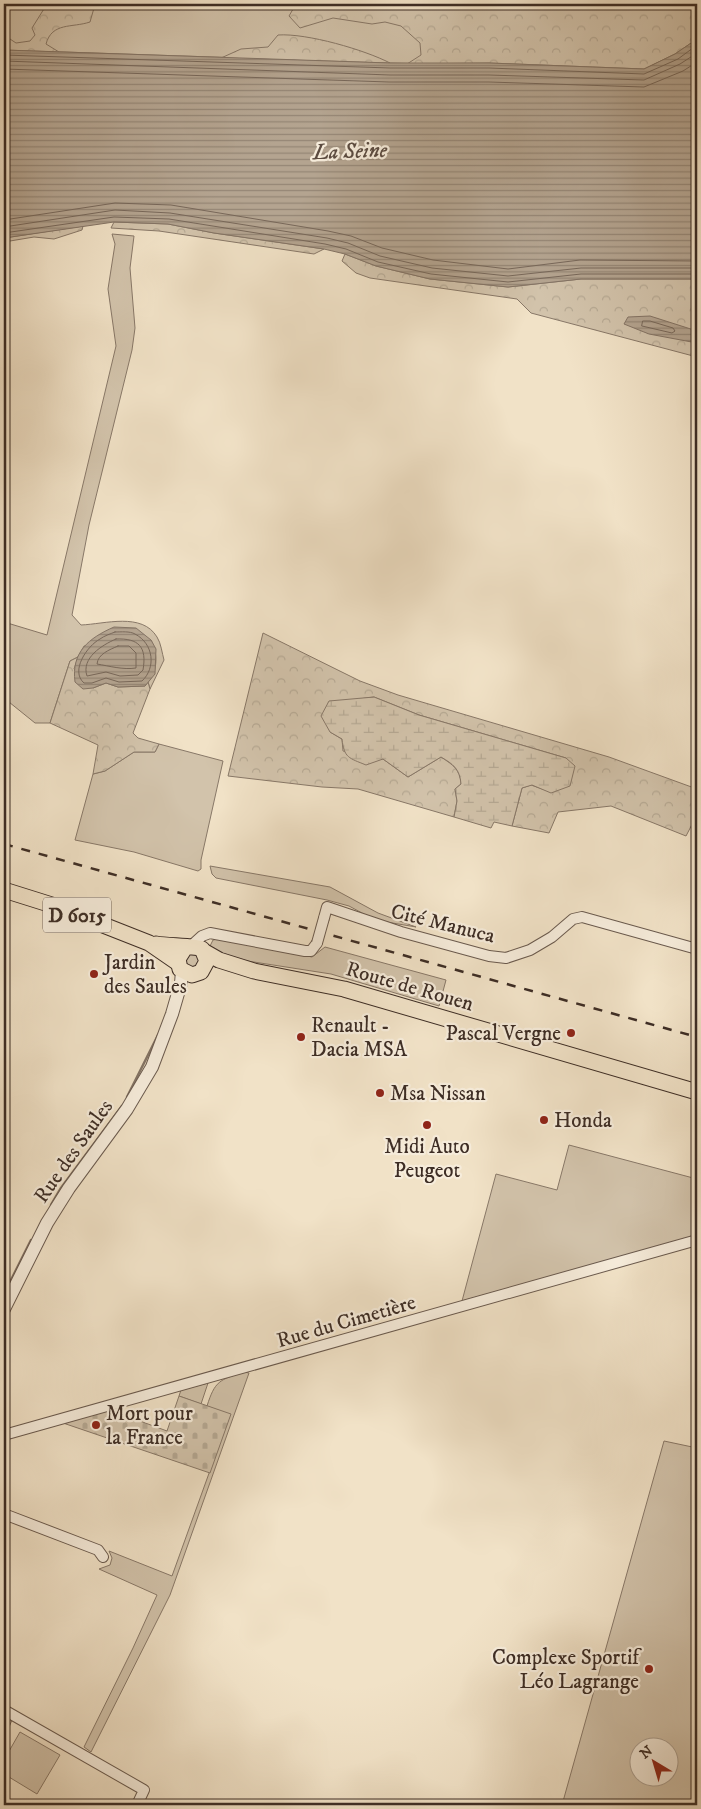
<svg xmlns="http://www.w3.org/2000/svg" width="701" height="1809" viewBox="0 0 701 1809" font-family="'IM FELL DW Pica',serif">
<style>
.green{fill:#d2c3ab;stroke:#887868;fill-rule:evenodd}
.forest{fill:url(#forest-crowns);stroke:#887868}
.wetland{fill:url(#wetland-marsh);stroke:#887868}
.cemetery{fill:url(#cemetery-stones);stroke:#887868}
.water{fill:url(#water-rules);stroke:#847465}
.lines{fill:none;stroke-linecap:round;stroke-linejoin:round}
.shore{stroke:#78685a;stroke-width:1}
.stream{stroke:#847465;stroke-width:2.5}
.minor-casing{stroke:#6a5a4e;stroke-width:12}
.tertiary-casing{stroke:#6a5a4e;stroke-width:14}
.primary-casing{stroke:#3d2d25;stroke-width:17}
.minor{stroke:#f6ecdb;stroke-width:10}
.tertiary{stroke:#f6ecdb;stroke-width:12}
.primary{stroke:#f1e2c7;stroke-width:15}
.rail{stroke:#3d2d25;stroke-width:2.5;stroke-dasharray:9 9;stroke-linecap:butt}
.minor-bridge-casing{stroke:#6a5a4e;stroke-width:12;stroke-linecap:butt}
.minor-bridge{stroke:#f6ecdb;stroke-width:10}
.poi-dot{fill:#8f2418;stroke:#f6ecdb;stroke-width:2}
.labels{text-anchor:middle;stroke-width:4.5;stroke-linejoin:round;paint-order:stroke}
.shield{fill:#f6ecdb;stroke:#74665c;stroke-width:1}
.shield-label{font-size:20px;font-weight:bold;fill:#3d2d25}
.street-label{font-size:21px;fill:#3d2d25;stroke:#f6ecdb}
.poi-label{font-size:21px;fill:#3d2d25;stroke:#f6ecdb;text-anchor:start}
.water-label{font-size:22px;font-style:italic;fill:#5b4b40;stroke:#f6ecdb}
</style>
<defs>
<pattern id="forest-crowns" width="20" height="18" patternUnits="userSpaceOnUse" patternTransform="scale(1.25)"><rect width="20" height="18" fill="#d2c3ab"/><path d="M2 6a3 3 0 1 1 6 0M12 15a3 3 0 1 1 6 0" fill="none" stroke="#b5a893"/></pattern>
<pattern id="wetland-marsh" width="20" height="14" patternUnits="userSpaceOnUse" patternTransform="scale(1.25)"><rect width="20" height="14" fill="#d2c3ab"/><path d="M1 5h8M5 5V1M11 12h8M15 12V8" fill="none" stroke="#b5a893"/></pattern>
<pattern id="cemetery-stones" width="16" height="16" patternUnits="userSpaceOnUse" patternTransform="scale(1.25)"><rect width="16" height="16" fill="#d2c3ab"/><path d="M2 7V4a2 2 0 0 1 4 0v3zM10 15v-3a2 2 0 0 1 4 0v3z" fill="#b5a893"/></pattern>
<pattern id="water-rules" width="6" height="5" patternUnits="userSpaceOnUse" patternTransform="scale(1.25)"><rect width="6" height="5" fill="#b4a490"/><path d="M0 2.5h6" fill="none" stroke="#948675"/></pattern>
</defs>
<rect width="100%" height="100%" fill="#f1e2c7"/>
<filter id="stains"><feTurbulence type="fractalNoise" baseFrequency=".004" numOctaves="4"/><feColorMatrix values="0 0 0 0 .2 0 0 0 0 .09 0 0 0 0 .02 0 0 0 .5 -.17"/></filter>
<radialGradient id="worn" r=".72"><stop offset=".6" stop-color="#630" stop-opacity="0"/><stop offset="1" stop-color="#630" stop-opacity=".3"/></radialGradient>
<g class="green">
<path d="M4,4H690L697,15V39L644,69L390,63L4,50Z"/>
<path d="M112,234L134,236L130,268L135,328L132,350L89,525L72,615L81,625C105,624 142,612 157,637C161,643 162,653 164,660L150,689L148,682C158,670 158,654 151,640L84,646L78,657L70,661L50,723H35L4,698V622L47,635L116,346L108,289L115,244Z"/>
<path d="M159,744L223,761L201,860V869L198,871L134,852L75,840L93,774L105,771L134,752H155Z"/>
<path d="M210,866L330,887L378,913L416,927L375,920L349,906L327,900L216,878L212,874Z"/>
<path d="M222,938L241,943L312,957L325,947L446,980L439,1006L331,974L241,960L215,951L210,946L213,940Z"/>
<circle cx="193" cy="960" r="7"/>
<path d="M569,1145L697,1179V1236L462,1301L496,1174L557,1190Z"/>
<path d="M244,1372L249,1373L170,1595L91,1752L84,1747L133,1648L157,1595L99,1569L110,1565L112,1558L109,1551L172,1576L230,1415L207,1406C215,1381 219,1380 244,1372Z"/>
<path d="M208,1383L201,1404L179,1396L181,1390Z"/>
<path d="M664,1441L697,1448V1805H562ZM638,1746H668V1776H638Z"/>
<path d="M4,1715L12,1720L4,1739Z"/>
<path d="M20,1732L60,1755L37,1794L4,1774V1760Z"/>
</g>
<g class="forest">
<path d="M47,4H85L94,8L90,22C72,28 52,22 46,44L59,52L4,50V35L16,43L30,41L35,35L32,28Z"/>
<path d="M296,4H690L697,15V39L675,54L644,69L489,63L407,64L421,55L420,43L401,26L385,22L372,24L333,18L300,28L289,16Z"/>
<path d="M278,35C307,33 365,50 390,63L221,58L241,49L268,47Z"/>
<path d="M114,222L168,224L214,233L324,249L314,254L159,231L111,228Z"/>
<path d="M83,226L82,230L54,239L34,237L4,242V238Z"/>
<path d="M345,254L376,266L430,279L508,287L581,279H697V357L531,313L517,299L370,278L356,273L342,261Z"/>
<path d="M263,633L360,681L398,695L609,757L697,789V815L686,836L611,806L558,812L549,833L512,826L522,788L531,785L551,792L566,758L419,715L374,697L359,699L330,732L342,739L343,751L383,759L408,777L441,757C453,765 460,769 461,784L455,789L457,801L454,817L358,789L322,787L228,776Z"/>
<path d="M78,657L74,669L93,688L106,683L118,687L145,686L148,682L150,689L133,733L138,738L159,744L155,752H134L105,771L93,774L98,745L50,723L70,661Z"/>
</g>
<path class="wetland" d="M374,697L419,715L566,758L575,766L570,786L551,793L532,785L522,788L512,826L494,822L491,828L454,817L457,801L455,789L461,784C460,769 453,764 441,757L408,777L383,759L366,765C349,758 344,758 342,739L330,732L321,716L329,701Z"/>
<path class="cemetery" d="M179,1396L231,1414L210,1473L63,1423L110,1410L167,1431Z"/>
<g class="water">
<path d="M697,39V279H581L508,287L430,279L376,266L345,254L324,249L214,233L168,224L114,222L4,238V50L390,63H489L644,69L675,54Z"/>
<path d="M650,316L697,331V343L649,334L624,324L628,317Z"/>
<path d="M114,627L136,628L151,640L156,649L155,674L145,686L118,687L106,683L93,688L83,689L75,682C71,652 89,638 114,627Z"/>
</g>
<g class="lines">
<g class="shore">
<path d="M4,55L390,68H489L644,74L678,59L697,45"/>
<path d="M4,61L390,75H489L644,80L680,64L697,53"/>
<path d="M4,69L389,82H489L644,87L683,71L697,62"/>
<path d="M4,220L115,203L171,205L328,231L351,236L382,248L433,260L508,269L580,260L697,261"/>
<path d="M4,227L115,210L170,213L327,238L348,243L380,256L432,268L508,276L581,268H697"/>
<path d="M4,233L114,217L169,219L325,244L346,249L378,262L431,274L508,282L581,274H697"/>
<path d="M643,321H650L673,328L675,331L672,333L642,326Z"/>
<path d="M115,632C121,632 130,631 135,634C154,644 156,668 142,681L119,682L106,678L92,683H84C70,671 87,646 100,639C104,636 110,634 115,632Z"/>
<path d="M116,639C139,638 147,647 143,670L138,675L120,676L106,672L87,676C81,658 102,645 116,639Z"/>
<path d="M118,646H129L136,653V668C123,670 109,666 97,664C98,654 109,650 118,646Z"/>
</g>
<g class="stream">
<path d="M127,1097L158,1035"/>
<path d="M51,1205L61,1188L122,1106"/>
<path d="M4,1294L31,1240"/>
</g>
<g class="minor-casing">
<g id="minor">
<path d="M324,918L327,907L401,932L489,956L506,958L530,950L552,937L573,919L582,917L697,949"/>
<path d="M191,946L202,936L210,933L305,951H311L317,943"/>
<path d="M4,1435L697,1240"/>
<path d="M4,1514L98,1550L103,1557"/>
<path d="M4,1710L144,1790L137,1805"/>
</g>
</g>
<g class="tertiary-casing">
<path id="tertiary" d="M4,1309L47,1223L69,1188L127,1109L152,1067L172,1014L181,983L182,971"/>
</g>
<g class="primary-casing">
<g id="primary">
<path d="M4,890L55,906L149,943L178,963"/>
<path d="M156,944C167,946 196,946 202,949L207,961L201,972L192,975L180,969L178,959L185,948"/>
<path d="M205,952L219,960L254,971L344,989L697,1092"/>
</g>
</g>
<use href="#minor" class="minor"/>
<use href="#tertiary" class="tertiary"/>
<use href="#primary" class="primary"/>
<path class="rail" d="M4,844L697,1037"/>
<g class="minor-bridge-casing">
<path id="minor-bridge" d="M317,943L324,918"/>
</g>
<use href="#minor-bridge" class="minor-bridge"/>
</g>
<g class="poi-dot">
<circle cx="94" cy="974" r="5"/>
<circle cx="571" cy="1033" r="5"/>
<circle cx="301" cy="1037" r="5"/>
<circle cx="380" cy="1093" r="5"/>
<circle cx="544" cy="1120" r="5"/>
<circle cx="427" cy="1125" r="5"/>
<circle cx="96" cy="1425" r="5"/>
<circle cx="649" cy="1669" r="5"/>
</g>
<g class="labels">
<rect class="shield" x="43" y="897.5" width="68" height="35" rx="4"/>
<g class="shield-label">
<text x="77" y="922">D 6015</text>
</g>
<g class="street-label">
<text transform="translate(443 923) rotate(14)" y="7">Cité Manuca</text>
<text transform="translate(410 986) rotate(16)" y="7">Route de Rouen</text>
<text transform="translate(73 1151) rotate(-55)" y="7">Rue des Saules</text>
<text transform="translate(346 1321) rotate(-16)" y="7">Rue du Cimetière</text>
</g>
<g class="poi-label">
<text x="104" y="969">Jardin<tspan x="104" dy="24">des Saules</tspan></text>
<text x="311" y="1032">Renault -<tspan x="311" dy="24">Dacia MSA</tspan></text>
<text x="561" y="1040" text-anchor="end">Pascal Vergne</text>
<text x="390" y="1100">Msa Nissan</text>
<text x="554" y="1127">Honda</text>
<text x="427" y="1153" text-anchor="middle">Midi Auto<tspan x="427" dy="24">Peugeot</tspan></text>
<text x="106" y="1420">Mort pour<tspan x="106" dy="24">la France</tspan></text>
<text x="639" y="1664" text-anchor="end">Complexe Sportif<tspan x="639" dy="24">Léo Lagrange</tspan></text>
</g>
<g class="water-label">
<text transform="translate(350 150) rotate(-2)" y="8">La Seine</text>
</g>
</g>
<rect width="701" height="1809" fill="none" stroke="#f1e2c7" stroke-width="20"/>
<rect x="5" y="5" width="691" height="1799" fill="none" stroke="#3d2d25" stroke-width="2.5"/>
<rect x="10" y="10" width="681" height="1789" fill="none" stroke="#3d2d25"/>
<g transform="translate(654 1762) rotate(322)"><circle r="24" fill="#f6ecdb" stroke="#aca092"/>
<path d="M0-4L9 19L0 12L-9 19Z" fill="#8f2418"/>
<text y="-8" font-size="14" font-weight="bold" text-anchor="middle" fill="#3d2d25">N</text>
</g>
<rect width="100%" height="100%" filter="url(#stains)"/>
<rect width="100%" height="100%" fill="url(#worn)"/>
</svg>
